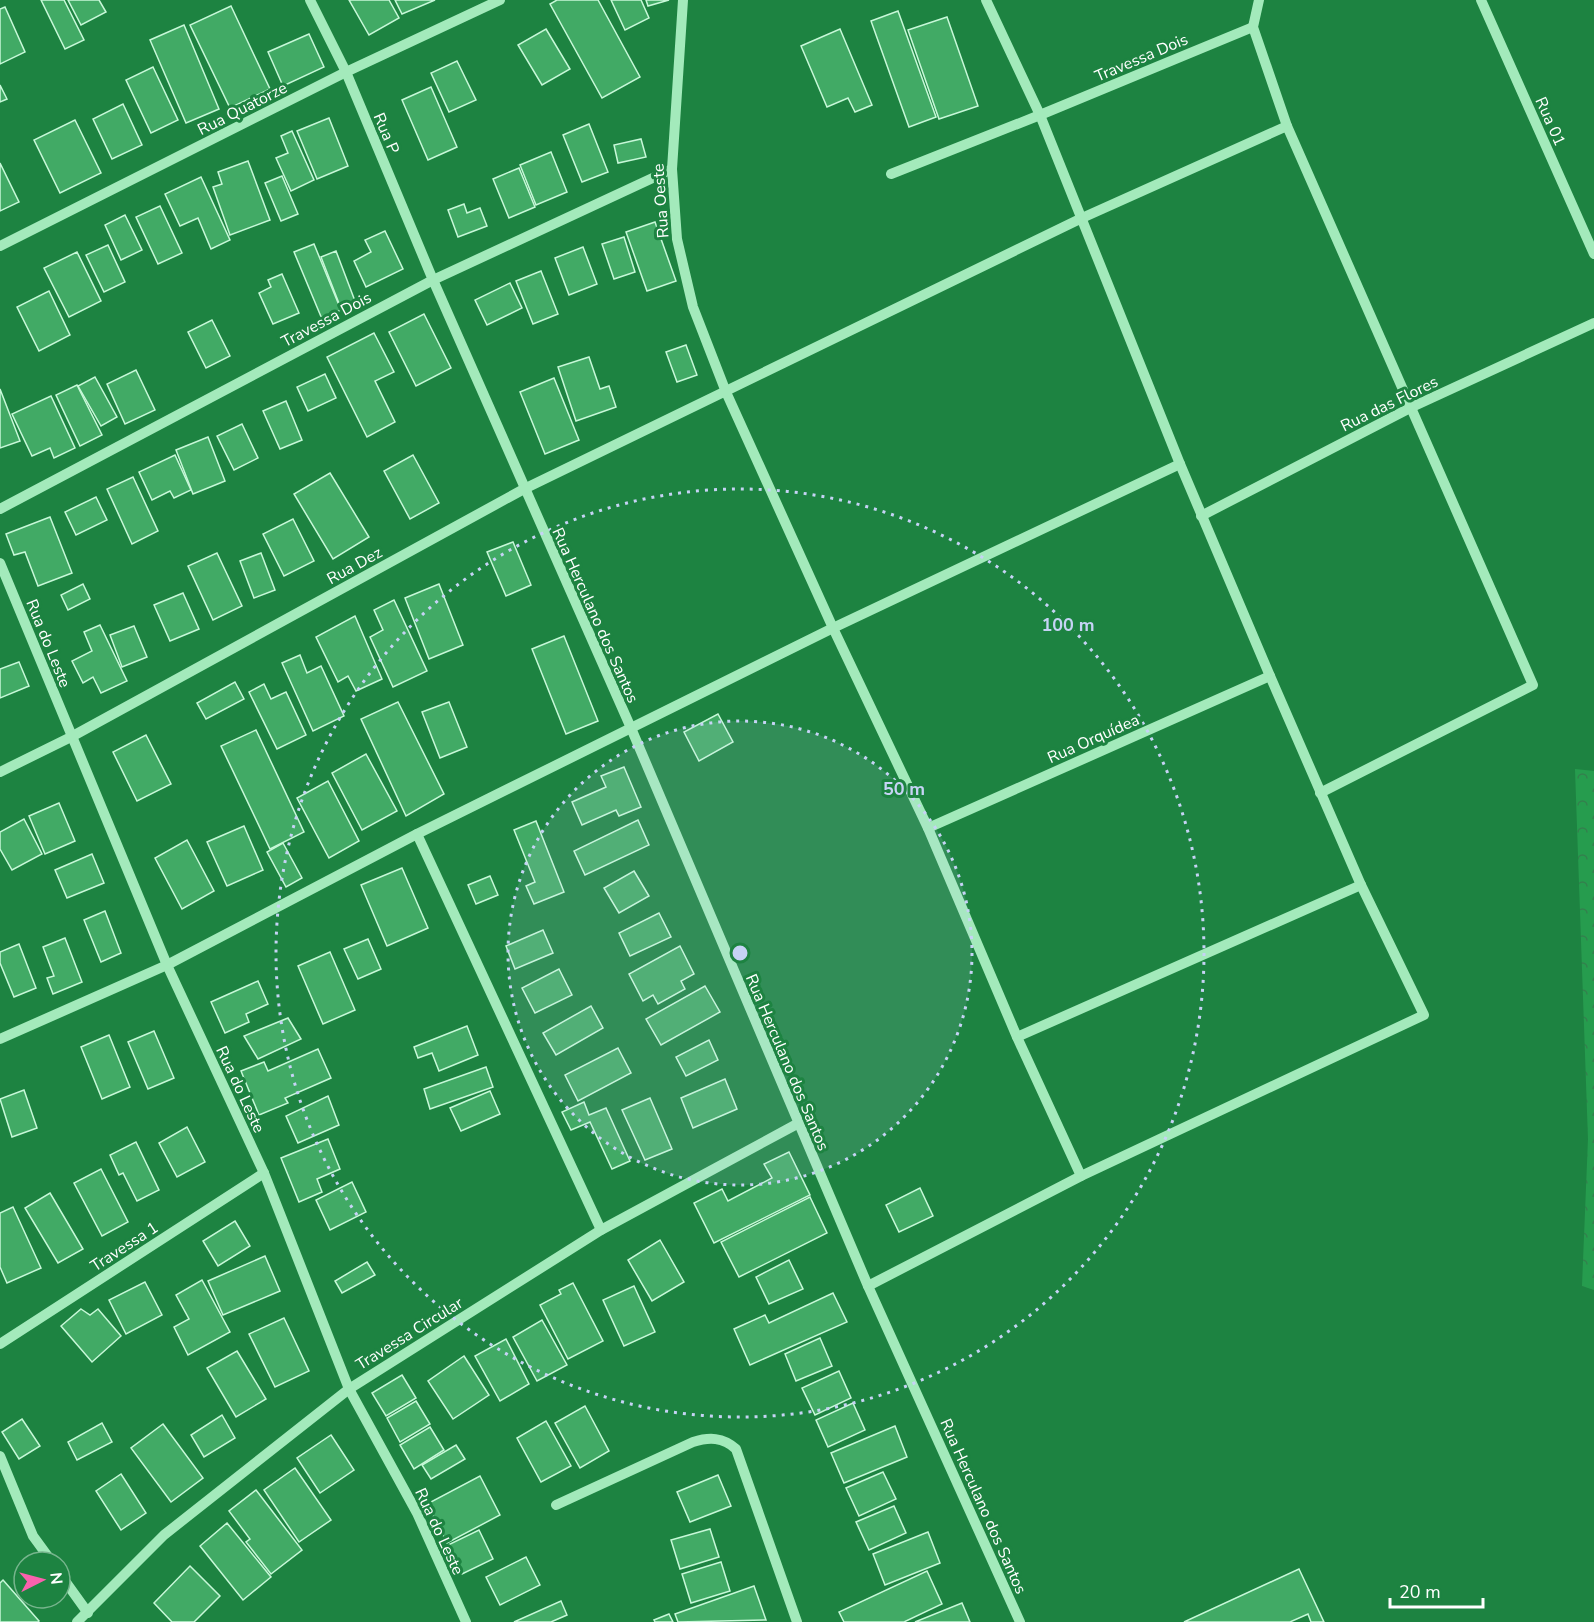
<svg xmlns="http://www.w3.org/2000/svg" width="1594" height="1622" viewBox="0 0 1594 1622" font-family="'Nunito Sans',sans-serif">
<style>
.forest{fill:url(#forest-crowns)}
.building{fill:#41aa65;stroke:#c7f8d8;stroke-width:1.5}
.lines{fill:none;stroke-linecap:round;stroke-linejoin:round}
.minor{stroke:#a3eabb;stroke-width:10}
.ring{fill:none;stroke:#c6d3f5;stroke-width:3;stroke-dasharray:3 6}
.labels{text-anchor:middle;stroke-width:6;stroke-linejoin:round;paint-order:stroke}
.street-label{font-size:16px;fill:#fff;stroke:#1d8341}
.centre{fill:#c6d3f5;stroke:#1d8341;stroke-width:3}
.ring-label{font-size:18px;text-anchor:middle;font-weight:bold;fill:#c6d3f5;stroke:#1d8341;stroke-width:6;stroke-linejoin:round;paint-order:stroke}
</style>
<defs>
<pattern id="forest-crowns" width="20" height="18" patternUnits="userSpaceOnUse" patternTransform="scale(1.5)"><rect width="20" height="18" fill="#269c4e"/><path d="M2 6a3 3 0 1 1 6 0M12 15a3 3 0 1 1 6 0" fill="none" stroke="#33804d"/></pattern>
</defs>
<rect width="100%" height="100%" fill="#1d8341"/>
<path class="forest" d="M1575,769L1594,771V1290L1582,1286L1588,1139Z"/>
<g class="building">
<path d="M41,0H64L84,40L65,49Z"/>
<path d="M68,0H99L106,12L81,25Z"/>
<path d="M349,0H389L399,18L369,35Z"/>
<path d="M395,0H435L402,14Z"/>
<path d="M557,0H598L640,77L602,98L550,4Z"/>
<path d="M611,0H641L649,18L625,30Z"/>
<path d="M646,0H669L648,6Z"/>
<path d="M231,6L270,89L230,108L190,25Z"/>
<path d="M5,7L25,52L0,64V9Z"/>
<path d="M898,11L936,117L909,127L871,21Z"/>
<path d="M947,17L978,106L939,119L908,30Z"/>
<path d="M184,25L219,109L186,123L150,40Z"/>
<path d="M546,29L570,69L542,85L518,45Z"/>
<path d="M840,29L872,105L855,112L848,98L827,107L801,46Z"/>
<path d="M309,34L324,67L283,86L268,52Z"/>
<path d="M457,61L476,100L449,112L431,73Z"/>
<path d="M153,67L178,120L151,133L126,80Z"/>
<path d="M0,85L7,99L0,102Z"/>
<path d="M431,87L457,147L428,160L402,100Z"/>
<path d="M123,104L142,145L112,159L93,119Z"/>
<path d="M329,118L348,166L317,179L297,131Z"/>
<path d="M75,120L101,173L60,193L34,140Z"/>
<path d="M589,124L608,172L582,182L563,135Z"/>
<path d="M292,131L314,180L291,191L276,158L288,153L281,136Z"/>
<path d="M641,139L646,157L618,163L614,145Z"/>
<path d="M551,152L567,192L536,205L520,165Z"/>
<path d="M248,161L270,220L230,235L213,187L222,184L218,172Z"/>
<path d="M0,163L19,202L0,211Z"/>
<path d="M519,168L535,207L509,218L493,179Z"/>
<path d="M282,176L298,214L281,221L265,183Z"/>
<path d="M201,177L230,240L211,249L198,218L180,226L165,194Z"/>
<path d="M464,204L467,213L480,208L487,226L458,237L448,210Z"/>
<path d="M160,206L182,253L158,264L136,217Z"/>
<path d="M125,215L142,250L121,260L105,225Z"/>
<path d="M655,222L676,281L647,291L626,232Z"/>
<path d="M385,231L403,269L366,287L354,261L371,252L365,240Z"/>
<path d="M624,237L635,272L614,279L602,244Z"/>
<path d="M314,244L341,310L322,319L294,252Z"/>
<path d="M108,245L125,282L104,292L86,255Z"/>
<path d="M583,247L597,284L569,295L555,258Z"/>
<path d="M336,251L355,301L340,306L321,257Z"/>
<path d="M77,252L101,301L69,317L44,268Z"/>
<path d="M541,271L558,314L533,324L516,281Z"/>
<path d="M282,274L299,313L273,324L259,293L271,287L268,280Z"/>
<path d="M510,283L522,308L487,325L475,300Z"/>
<path d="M49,291L70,335L39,351L17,307Z"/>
<path d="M424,314L451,368L416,386L389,332Z"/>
<path d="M212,320L230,356L206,368L188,332Z"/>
<path d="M374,333L394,372L375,381L395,422L367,437L327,357Z"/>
<path d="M686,345L697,375L677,382L666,352Z"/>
<path d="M589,357L600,389L609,386L616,407L576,421L558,367Z"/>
<path d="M136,370L155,410L125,424L107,384Z"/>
<path d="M325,374L336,398L308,411L297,387Z"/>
<path d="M95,377L117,417L101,426L78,386Z"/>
<path d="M554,378L579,440L545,454L520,392Z"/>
<path d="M77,385L102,435L80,446L56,395Z"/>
<path d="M0,389L20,441L0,448Z"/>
<path d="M51,396L75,448L54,458L50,448L32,456L12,414Z"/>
<path d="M286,401L302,440L280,449L263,411Z"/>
<path d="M242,424L258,458L234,470L217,436Z"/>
<path d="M208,437L225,481L193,494L176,450Z"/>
<path d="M175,455L191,490L174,498L170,491L152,500L139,472Z"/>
<path d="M413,455L439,503L410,519L384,471Z"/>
<path d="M330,473L369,537L333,559L294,494Z"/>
<path d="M133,477L158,531L132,544L107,489Z"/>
<path d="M96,497L107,520L76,535L65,512Z"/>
<path d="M50,517L72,573L38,586L25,552L14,555L6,534Z"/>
<path d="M293,519L314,561L284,576L263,534Z"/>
<path d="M513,542L531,585L506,596L487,552Z"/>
<path d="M217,553L242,606L213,620L188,566Z"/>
<path d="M261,553L275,590L254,598L240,561Z"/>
<path d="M83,584L90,599L68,610L61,595Z"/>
<path d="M439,584L463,645L429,659L405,598Z"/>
<path d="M183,593L199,629L170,641L154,605Z"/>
<path d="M394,600L427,671L393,687L370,637L383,630L374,610Z"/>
<path d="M355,616L382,679L356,691L348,676L338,682L316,637Z"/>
<path d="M100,625L127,681L101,693L93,677L83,683L72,661L92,651L84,632Z"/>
<path d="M134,626L147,657L122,667L110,635Z"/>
<path d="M564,636L598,721L566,734L532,649Z"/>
<path d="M300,655L307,673L321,666L344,716L313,731L282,663Z"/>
<path d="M19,662L29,686L0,698V669Z"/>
<path d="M235,682L244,699L206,719L197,703Z"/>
<path d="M264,684L271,699L286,692L306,735L277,749L249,692Z"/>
<path d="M398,702L444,794L406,816L361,719Z"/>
<path d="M449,702L467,747L440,758L422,712Z"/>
<path d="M718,714L733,742L699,761L684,732Z"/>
<path d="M256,730L304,832L270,849L221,746Z"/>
<path d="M146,735L171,784L137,801L113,752Z"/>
<path d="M366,754L397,811L362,830L332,773Z"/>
<path d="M624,767L641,807L619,816L616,810L582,825L572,802L606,787L601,776Z"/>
<path d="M328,781L359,841L329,858L297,798Z"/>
<path d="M59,803L75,841L45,854L29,816Z"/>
<path d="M24,819L42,854L12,870L0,849V832Z"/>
<path d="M638,820L649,845L585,875L574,851Z"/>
<path d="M536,821L564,892L534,904L526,886L535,882L514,830Z"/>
<path d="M244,826L263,870L227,886L207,842Z"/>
<path d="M187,840L214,891L182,909L155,858Z"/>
<path d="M283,843L302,878L286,887L267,852Z"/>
<path d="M92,854L104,883L67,898L55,870Z"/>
<path d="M402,868L428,928L387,946L361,885Z"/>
<path d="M634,871L649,896L619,913L604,888Z"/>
<path d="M490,876L498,895L476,904L468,885Z"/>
<path d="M105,911L121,953L101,962L84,920Z"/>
<path d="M659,913L671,937L630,956L619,933Z"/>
<path d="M543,930L553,953L515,969L506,946Z"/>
<path d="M65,938L82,982L53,994L47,978L54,976L43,947Z"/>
<path d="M368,939L381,969L358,979L344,949Z"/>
<path d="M19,944L36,988L14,997L0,963V952Z"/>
<path d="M680,946L694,974L681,981L685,989L658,1004L653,995L643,1001L629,974Z"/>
<path d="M330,952L355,1010L323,1024L298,966Z"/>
<path d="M559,969L572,995L535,1013L522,988Z"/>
<path d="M258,981L268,1004L246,1014L249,1022L225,1033L211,1002Z"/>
<path d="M705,986L720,1012L661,1045L646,1019Z"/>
<path d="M591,1006L603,1028L556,1055L543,1033Z"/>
<path d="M288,1018L301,1039L258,1059L244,1036Z"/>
<path d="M467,1026L478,1055L439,1071L432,1053L418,1058L414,1047Z"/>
<path d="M154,1031L174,1078L148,1089L128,1042Z"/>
<path d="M109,1035L130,1087L102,1099L81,1047Z"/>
<path d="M709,1040L718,1060L686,1076L676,1057Z"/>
<path d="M618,1048L631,1073L578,1101L565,1075Z"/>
<path d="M318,1049L331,1078L285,1098L288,1103L259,1115L241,1071L264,1062L268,1071Z"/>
<path d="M486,1067L493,1087L430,1109L424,1089Z"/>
<path d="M725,1079L737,1109L693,1128L681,1098Z"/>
<path d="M24,1090L37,1128L12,1137L0,1099Z"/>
<path d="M490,1091L500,1114L461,1131L450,1108Z"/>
<path d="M328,1096L339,1125L298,1143L286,1116Z"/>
<path d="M650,1098L672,1149L645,1160L622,1110Z"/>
<path d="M584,1102L589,1115L606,1108L630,1161L612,1169L590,1122L571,1130L562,1112Z"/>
<path d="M187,1127L205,1162L177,1177L159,1143Z"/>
<path d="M328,1139L340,1169L317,1179L322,1192L299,1202L281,1158Z"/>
<path d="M136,1142L159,1190L137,1201L123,1173L119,1175L110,1155Z"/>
<path d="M789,1152L810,1195L714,1243L694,1203L722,1189L728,1201L772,1178L764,1164Z"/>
<path d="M101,1169L128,1222L102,1236L74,1183Z"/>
<path d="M352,1182L366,1212L330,1230L316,1200Z"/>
<path d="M920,1188L933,1216L899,1232L886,1205Z"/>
<path d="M50,1193L83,1249L58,1263L25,1208Z"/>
<path d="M810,1197L827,1233L739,1277L721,1242Z"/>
<path d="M13,1207L41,1268L7,1283L0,1267V1213Z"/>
<path d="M235,1221L250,1246L218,1266L203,1241Z"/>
<path d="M660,1240L684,1282L652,1301L628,1260Z"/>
<path d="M265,1256L280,1291L223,1315L208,1281Z"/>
<path d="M789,1260L803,1289L769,1304L756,1277Z"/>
<path d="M367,1262L375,1275L342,1293L335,1281Z"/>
<path d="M202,1280L230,1332L188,1355L174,1327L189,1319L176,1295Z"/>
<path d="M145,1282L162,1315L126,1334L109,1300Z"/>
<path d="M573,1283L603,1341L568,1359L540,1305L561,1294L559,1290Z"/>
<path d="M634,1286L655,1332L624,1346L603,1300Z"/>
<path d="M833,1293L847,1322L750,1365L734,1329L765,1315L769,1323Z"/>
<path d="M81,1309L90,1315L98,1309L121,1336L92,1362L61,1326Z"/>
<path d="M284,1318L309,1371L275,1387L249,1334Z"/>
<path d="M542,1320L567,1365L537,1381L513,1337Z"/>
<path d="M820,1338L832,1366L796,1381L785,1354Z"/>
<path d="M506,1339L529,1384L500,1401L475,1356Z"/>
<path d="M237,1351L266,1399L236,1417L207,1368Z"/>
<path d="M464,1356L489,1395L453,1419L428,1381Z"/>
<path d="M839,1371L851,1398L815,1415L802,1388Z"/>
<path d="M402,1375L416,1398L386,1416L372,1393Z"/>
<path d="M416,1401L430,1424L400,1442L387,1418Z"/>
<path d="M853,1403L865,1430L828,1447L816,1420Z"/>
<path d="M585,1406L609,1451L580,1468L555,1423Z"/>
<path d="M222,1415L235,1438L204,1457L191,1435Z"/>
<path d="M22,1419L40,1446L19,1459L2,1432Z"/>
<path d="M546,1421L571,1466L541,1482L517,1438Z"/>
<path d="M102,1423L112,1442L77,1460L68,1442Z"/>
<path d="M163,1424L203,1478L171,1502L131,1448Z"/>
<path d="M895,1426L907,1457L844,1483L831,1453Z"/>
<path d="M430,1427L444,1450L414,1469L400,1445Z"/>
<path d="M331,1435L354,1470L320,1493L297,1458Z"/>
<path d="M456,1445L465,1459L431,1479L422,1465Z"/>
<path d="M295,1468L331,1520L299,1542L264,1490Z"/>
<path d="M883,1472L896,1499L859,1516L846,1488Z"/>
<path d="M121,1474L146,1513L121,1530L96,1491Z"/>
<path d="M718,1475L731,1506L690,1522L677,1492Z"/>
<path d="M480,1476L500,1515L447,1543L427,1504Z"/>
<path d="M256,1490L302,1550L271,1574L246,1542L250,1539L229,1511Z"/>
<path d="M894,1506L906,1533L869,1550L856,1522Z"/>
<path d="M227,1523L271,1577L243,1600L200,1546Z"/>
<path d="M710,1529L719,1557L680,1569L671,1540Z"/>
<path d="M479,1530L493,1559L462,1574L448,1545Z"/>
<path d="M928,1532L940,1563L885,1585L873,1554Z"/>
<path d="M526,1557L540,1585L500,1605L486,1577Z"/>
<path d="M721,1562L730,1591L691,1603L682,1574Z"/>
<path d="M190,1566L220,1596L194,1622H172L154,1603Z"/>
<path d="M1299,1569L1324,1622H1311L1308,1614L1290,1622H1184Z"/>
<path d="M927,1571L942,1604L904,1622H844L839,1612Z"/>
<path d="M3,1580L39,1621L38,1622H0V1583Z"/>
<path d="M754,1586L766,1620L678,1622L675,1614Z"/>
<path d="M561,1601L567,1615L551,1622H514Z"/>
<path d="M962,1603L970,1622H915Z"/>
<path d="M669,1614L673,1622H655L654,1620Z"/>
</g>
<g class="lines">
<g class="minor">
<path d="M310,0L346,72L433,280L631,728L868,1286L1020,1622"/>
<path d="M683,0L672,169L677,239L693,307L726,392L833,628L928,828L1017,1037L1081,1176"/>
<path d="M1259,0L1253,27L1287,126"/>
<path d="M1481,0L1594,254"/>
<path d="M891,174L1040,115L1253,27"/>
<path d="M0,246L346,72L500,0"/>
<path d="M0,509L433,280L672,169"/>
<path d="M1201,516L1412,407L1594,323"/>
<path d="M0,563L167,965L264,1173L349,1389L417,1513L466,1622"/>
<path d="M0,772L71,737L524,489L1082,218L1287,126L1533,685L1320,793"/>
<path d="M928,828L1270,676"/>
<path d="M417,834L601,1230"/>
<path d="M1017,1037L1361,885"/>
<path d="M0,1039L167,965L417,834L833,628L1180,464"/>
<path d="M868,1286L1081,1176L1424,1015L1361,885L1270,676L1180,464L1040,115L986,0"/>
<path d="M0,1344L264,1173"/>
<path d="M0,1456L33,1536L52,1562"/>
<path d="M556,1505L693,1442C709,1437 723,1437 736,1449L797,1622"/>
<path d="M60,1574L88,1613"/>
<path d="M77,1622L164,1535L349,1389L601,1230L797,1124"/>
</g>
</g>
<circle cx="740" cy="953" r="232" fill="#c6d3f5" fill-opacity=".12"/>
<g class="ring">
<circle cx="740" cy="953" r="232"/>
<circle cx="740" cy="953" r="464"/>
</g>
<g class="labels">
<g class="street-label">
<text transform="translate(1141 57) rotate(-23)" y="6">Travessa Dois</text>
<text transform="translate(242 108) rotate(-27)" y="6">Rua Quatorze</text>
<text transform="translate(1551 121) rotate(66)" y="6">Rua 01</text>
<text transform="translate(387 133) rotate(67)" y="6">Rua P</text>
<text transform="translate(660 201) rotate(-94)" y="6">Rua Oeste</text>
<text transform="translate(326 319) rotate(-28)" y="6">Travessa Dois</text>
<text transform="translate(1389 403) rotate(-26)" y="6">Rua das Flores</text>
<text transform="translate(354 565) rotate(-29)" y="6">Rua Dez</text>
<text transform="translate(596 615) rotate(66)" y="6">Rua Herculano dos Santos</text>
<text transform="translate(49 643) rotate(68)" y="6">Rua do Leste</text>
<text transform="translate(1093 738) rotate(-24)" y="6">Rua Orquídea</text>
<text transform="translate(788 1062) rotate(67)" y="6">Rua Herculano dos Santos</text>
<text transform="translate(241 1089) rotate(65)" y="6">Rua do Leste</text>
<text transform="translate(124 1246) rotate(-33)" y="6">Travessa 1</text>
<text transform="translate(409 1333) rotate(-32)" y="6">Travessa Circular</text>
<text transform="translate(984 1506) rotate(66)" y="6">Rua Herculano dos Santos</text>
<text transform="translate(440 1531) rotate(65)" y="6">Rua do Leste</text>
</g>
</g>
<circle cx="740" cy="953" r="9" class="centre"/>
<g class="ring-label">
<text x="1068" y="631">100 m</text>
<text x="904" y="795">50 m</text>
</g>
<g transform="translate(42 1580) rotate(84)"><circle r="28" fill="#1d8341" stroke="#77b58d" stroke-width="1.5"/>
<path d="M0-4.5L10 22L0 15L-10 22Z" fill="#fa61ad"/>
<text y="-9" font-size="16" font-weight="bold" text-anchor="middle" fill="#ffffff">N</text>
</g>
<path d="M1390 1598v9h93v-9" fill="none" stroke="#ffffff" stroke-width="3"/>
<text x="1399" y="1598" font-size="18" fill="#ffffff" stroke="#1d8341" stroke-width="4.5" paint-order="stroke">20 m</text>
</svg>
